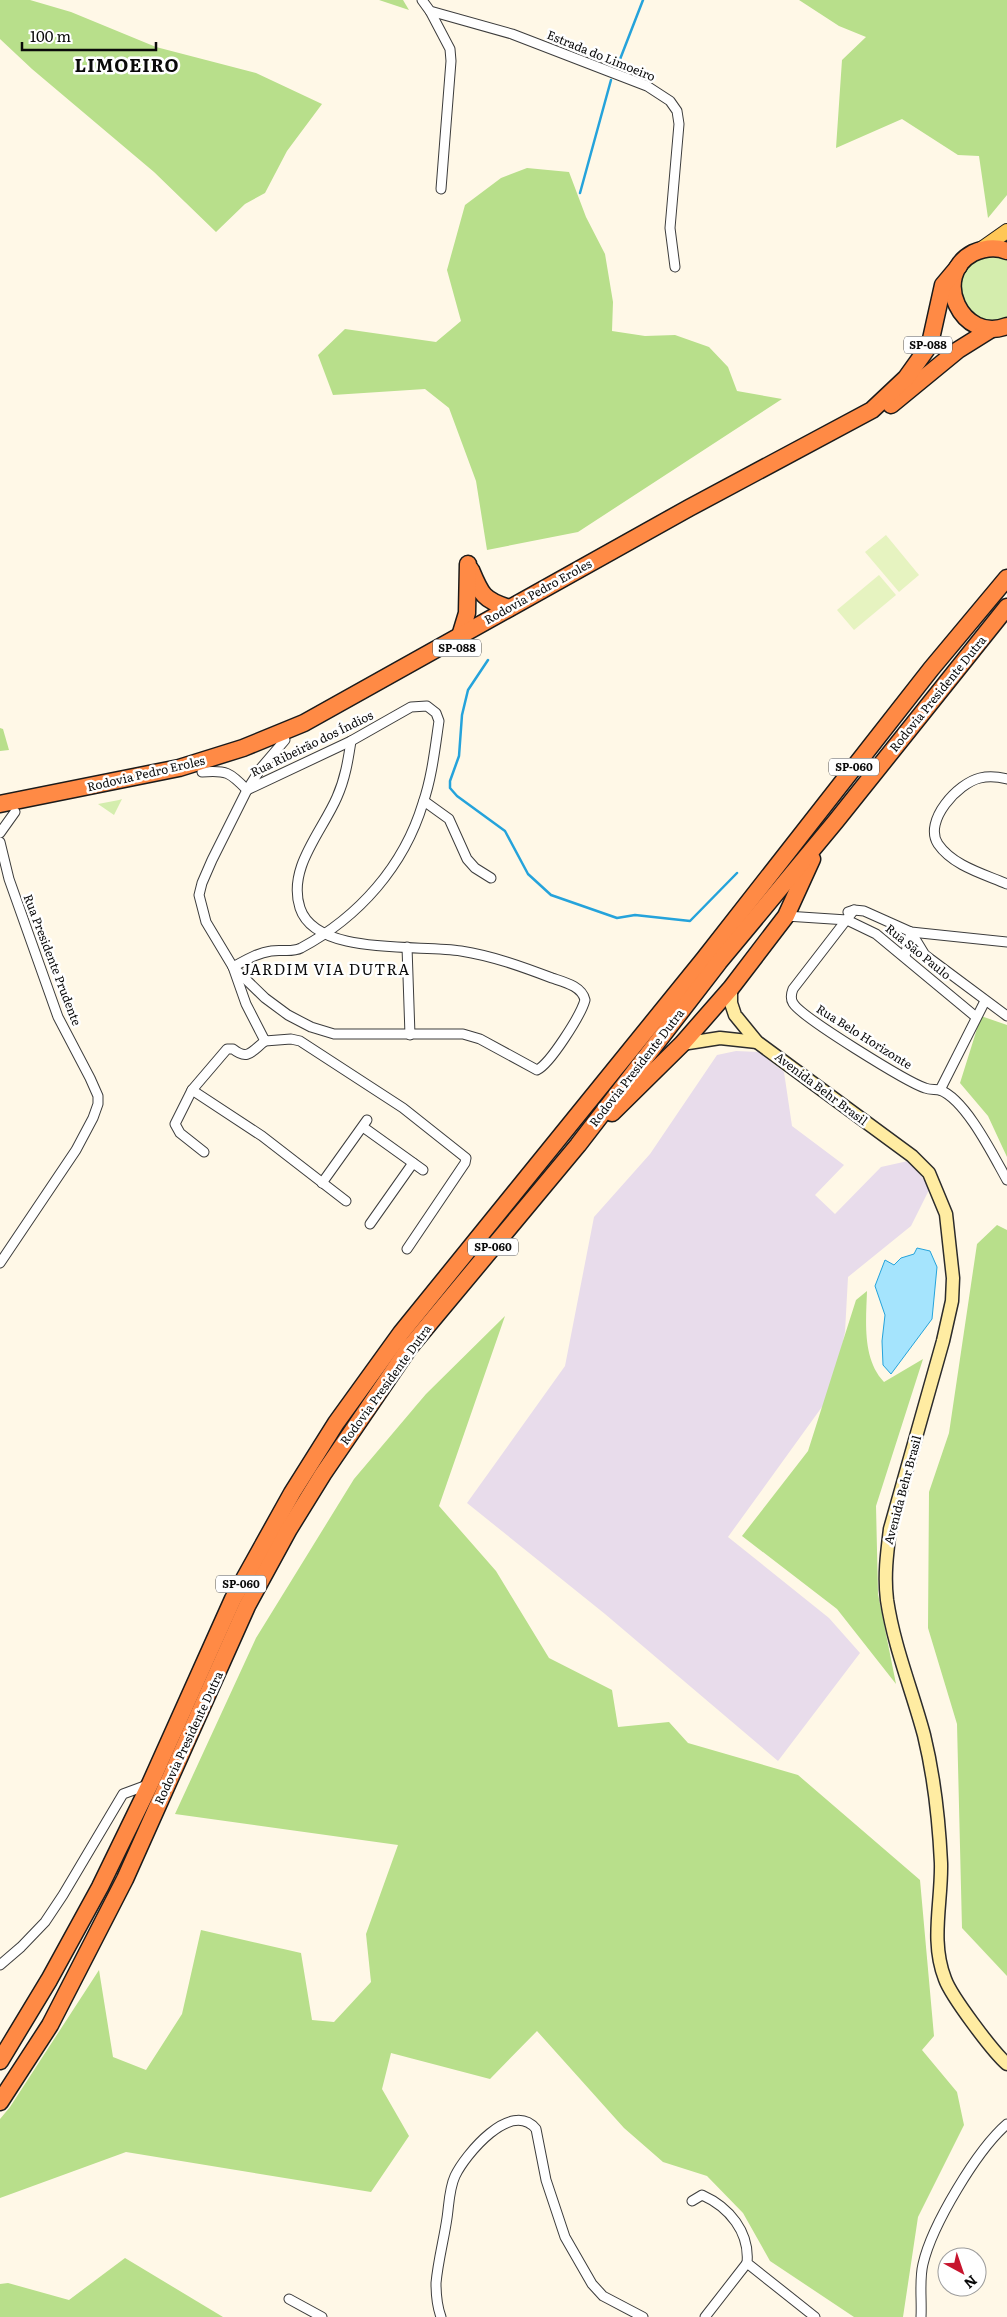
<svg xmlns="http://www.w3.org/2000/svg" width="1007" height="2317" viewBox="0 0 1007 2317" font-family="Literata,serif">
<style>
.industrial{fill:#e8dceb}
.green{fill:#d4edad}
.forest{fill:#b8df8b}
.pitch{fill:#e6f3c0}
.water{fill:#a5e4fd;stroke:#25a3db}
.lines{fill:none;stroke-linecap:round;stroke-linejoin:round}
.stream{stroke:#25a3db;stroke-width:2.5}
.street-casing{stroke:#3d3d3d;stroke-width:11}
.secondary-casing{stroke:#2c2c2c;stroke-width:15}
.primary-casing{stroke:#1b1b1b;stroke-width:16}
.highway-casing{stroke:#1b1b1b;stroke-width:19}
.street{stroke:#fff;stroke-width:9}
.secondary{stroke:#ffeca2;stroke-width:12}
.primary{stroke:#ffc757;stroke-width:14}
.highway{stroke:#ff8a45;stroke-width:16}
.labels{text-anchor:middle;stroke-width:5;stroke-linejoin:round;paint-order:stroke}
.shield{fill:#fff;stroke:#545454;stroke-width:1}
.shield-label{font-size:11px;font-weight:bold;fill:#0a0a0a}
.street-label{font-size:12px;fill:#0a0a0a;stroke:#fff}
.quarter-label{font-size:15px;letter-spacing:1px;fill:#0a0a0a;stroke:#fff}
.district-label{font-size:18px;font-weight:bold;letter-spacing:1px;fill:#0a0a0a;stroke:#fff}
</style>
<rect width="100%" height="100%" fill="#fff8e7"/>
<path class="industrial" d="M736,1051L759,1052L784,1072L792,1126L844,1165L815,1195L835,1214L881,1167L908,1161L913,1165L930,1188L911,1226L848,1277L845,1332L832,1393L728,1537L829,1618L860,1653L778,1761L605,1614L467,1503L565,1366L594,1217L650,1154L717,1055Z"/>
<g class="green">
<path d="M995,255L1007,259V318C955,334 939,261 995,255Z"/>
<path d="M122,799L114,815L98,804L119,800Z"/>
</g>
<g class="forest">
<path d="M0,0H30L71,12L156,47L256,73L322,104L287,151L265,193L245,204L216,232L154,172L32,69L0,39Z"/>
<path d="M379,0H403L409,10Z"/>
<path d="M799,0H1007V195L988,218L979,156L958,155L902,119L836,148L842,60L866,37L839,26Z"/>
<path d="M527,168L569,172L586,217L605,254L613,302L612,331L645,336L675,335L709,347L728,367L737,391L782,399L578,532L487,550L476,481L449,408L425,389L333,395L318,355L345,329L436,342L461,321L447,270L465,205L501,178Z"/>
<path d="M0,728L3,729L9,750L0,751Z"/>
<path d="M981,1016L1007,1025V1157L988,1116L960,1083Z"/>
<path d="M997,1225L1007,1230V1976L962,1928L957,1724L928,1628L929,1492L949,1433L977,1244Z"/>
<path d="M867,1291C866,1321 862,1359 884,1382L923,1359L876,1506L878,1594L896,1684L837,1609L742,1536L808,1451L856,1300Z"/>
<path d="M505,1316L439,1506L496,1571L549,1658L612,1690L618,1727L669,1722L688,1743L798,1775L920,1880L934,2036L922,2050L957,2092L964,2125L918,2217L903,2317H854L770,2261L743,2213L707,2176L663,2162L624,2128L537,2031L490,2079L391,2053L382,2089L409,2136L371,2192L126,2152L0,2198V2119L10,2107L99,1970L113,2057L146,2070L182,2014L201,1930L301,1953L312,2020L334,2022L371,1982L366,1934L398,1845L175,1814L256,1638L354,1479L426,1394Z"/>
<path d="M125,2258L223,2317H0V2284L8,2283L69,2300Z"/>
</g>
<g class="pitch">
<path d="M886,535L919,575L899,592L865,552Z"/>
<path d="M879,575L896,595L854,630L837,610Z"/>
</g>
<path class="water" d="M917,1248L930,1251L937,1267L932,1319L891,1374L883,1365L882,1341L885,1315L875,1286L885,1260L894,1265L901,1258L914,1254Z"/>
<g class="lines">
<g class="stream">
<path d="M617,67L643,0"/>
<path d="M580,193L611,80"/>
<path d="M488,660L468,690L462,715L459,756L450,781V788L457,796L505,831L528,874L551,895L617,918L635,915L690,921L737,873"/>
</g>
<g class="street-casing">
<g id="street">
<path d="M422,0L430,11L512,34L647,86L670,101L677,111L679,124L670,228L675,267"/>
<path d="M430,11L450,49L451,61L441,189"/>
<path d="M285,740L261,768L247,790L212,860L202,883L199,895L206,922L233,967L246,1004L265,1041L291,1039L300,1041L403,1108L466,1158L465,1163L407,1249"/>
<path d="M202,772C226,770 230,772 247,790"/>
<path d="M1007,779C999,777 989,776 980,778C958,783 923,821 938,844C953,866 984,874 1007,884"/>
<path d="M424,801L449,819L467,859L475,868L491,878"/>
<path d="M0,833L15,812"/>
<path d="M0,842L9,879L58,1017L90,1078L98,1096V1104L93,1118L76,1150L0,1263"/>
<path d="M854,910L793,989C791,994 790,998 793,1003C801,1017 907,1082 925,1088C930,1090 935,1089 940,1090L985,1001"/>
<path d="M848,912L854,910L864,911L911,932L1007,942"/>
<path d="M786,916L847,920L876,934L976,1017"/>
<path d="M911,932L925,955L1007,1016"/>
<path d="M407,947L410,1035"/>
<path d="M905,956L911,932"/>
<path d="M233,967L265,998L288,1015L311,1027L334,1034H463L480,1039L537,1070C550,1064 581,1015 585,1000C582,986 564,982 552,978C523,967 493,956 461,951C421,944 316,957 300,908C287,868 322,832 337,797C345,779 348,761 351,741"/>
<path d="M233,967C246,960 257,953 271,951C282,949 291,953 301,948C359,917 404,866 423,803C432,777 435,748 439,721L436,713L427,706L411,707L351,741L247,790"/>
<path d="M192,1090L262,1136L346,1201"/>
<path d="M940,1090C966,1100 993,1155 1007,1180"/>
<path d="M363,1127L423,1170"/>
<path d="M204,1152L180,1133L175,1124L192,1090L227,1049H233C248,1061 252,1051 265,1041"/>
<path d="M322,1183L367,1120"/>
<path d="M370,1224L413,1163"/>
<path d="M0,1965L21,1947L45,1922L63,1895L123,1794L150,1784"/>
<path d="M692,2201L702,2195C729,2207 750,2232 747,2263L815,2317"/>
<path d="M289,2299L322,2317"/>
<path d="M441,2317C437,2306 436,2294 436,2283C438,2261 444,2239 447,2218C449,2205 449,2189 455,2176C465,2155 511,2099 536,2129L546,2180L565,2237L592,2284L603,2296L643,2317"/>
<path d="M705,2317L747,2263"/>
<path d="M921,2317C922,2300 919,2280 923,2264C932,2225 977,2150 1007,2124"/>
</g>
</g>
<g class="secondary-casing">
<g id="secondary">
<path d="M731,988V1003L735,1015L757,1042L912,1156L929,1173L946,1214L953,1278L952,1301L943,1341L890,1529C887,1553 884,1576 887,1600C894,1647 912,1690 924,1735C934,1776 939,1821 941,1863C942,1902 930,1941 945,1979C951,1996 993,2052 1007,2064"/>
<path d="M682,1044L720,1038L757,1042"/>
</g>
</g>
<g class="primary-casing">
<path id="primary" d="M980,250L1007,231"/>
</g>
<g class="highway-casing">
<g id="highway">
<path d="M1007,251C995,246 984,248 973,253C930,276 962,344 1007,326"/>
<path d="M891,405L958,350L990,330"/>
<path d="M471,570C481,594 483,600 509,608"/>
<path d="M460,636L467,613L468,564"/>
<path d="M0,804L179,768L243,748L304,723L689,508L872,410L906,378L926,350L931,339L943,285L959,266"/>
<path d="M612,1113L682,1044L731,988L786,916L812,859"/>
<path d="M0,2061L49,1980L100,1887L150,1784L233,1599L292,1493L336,1423L401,1333L704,959L931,669L1007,578"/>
<path d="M0,2102L50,2025L125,1879L247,1606L289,1529L323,1474L409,1348L578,1145L719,962L836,821L1007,607"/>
</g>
</g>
<use href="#street" class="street"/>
<use href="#secondary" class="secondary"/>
<use href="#primary" class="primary"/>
<use href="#highway" class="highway"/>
</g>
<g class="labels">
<g class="shield">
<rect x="904" y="336.5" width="48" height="17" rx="4"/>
<rect x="433" y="639.5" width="48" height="17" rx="4"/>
<rect x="829" y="758.5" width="50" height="17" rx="4"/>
<rect x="468" y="1238.5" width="50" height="17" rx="4"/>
<rect x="216" y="1575.5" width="50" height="17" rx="4"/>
</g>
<g class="shield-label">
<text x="928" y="349">SP-088</text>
<text x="457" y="652">SP-088</text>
<text x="854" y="771">SP-060</text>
<text x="493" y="1251">SP-060</text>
<text x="241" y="1588">SP-060</text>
</g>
<g class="street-label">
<text transform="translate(601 56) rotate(22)" y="4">Estrada do Limoeiro</text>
<text transform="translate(538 592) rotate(-29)" y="4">Rodovia Pedro Eroles</text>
<text transform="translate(938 694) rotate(-51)" y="4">Rodovia Presidente Dutra</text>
<text transform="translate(312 744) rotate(-26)" y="4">Rua Ribeirão dos Índios</text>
<text transform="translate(146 774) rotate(-13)" y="4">Rodovia Pedro Eroles</text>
<text transform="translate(918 952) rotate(39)" y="4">Rua São Paulo</text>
<text transform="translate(52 960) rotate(69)" y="4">Rua Presidente Prudente</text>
<text transform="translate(864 1037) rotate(32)" y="4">Rua Belo Horizonte</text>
<text transform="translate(637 1068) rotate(-52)" y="4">Rodovia Presidente Dutra</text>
<text transform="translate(821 1089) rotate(37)" y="4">Avenida Behr Brasil</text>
<text transform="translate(386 1385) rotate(-54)" y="4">Rodovia Presidente Dutra</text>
<text transform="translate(903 1490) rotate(-75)" y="4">Avenida Behr Brasil</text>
<text transform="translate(189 1738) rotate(-65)" y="4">Rodovia Presidente Dutra</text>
</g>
<g class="quarter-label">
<text x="326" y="975">JARDIM VIA DUTRA</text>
</g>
<g class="district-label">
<text x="127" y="72">LIMOEIRO</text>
</g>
</g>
<g transform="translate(962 2272) rotate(140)"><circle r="24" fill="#ffffff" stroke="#9d9d9d"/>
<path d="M0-4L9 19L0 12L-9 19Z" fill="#c7152e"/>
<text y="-8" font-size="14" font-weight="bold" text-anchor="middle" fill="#0a0a0a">N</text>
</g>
<path d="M22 42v8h134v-8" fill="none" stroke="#0a0a0a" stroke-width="2.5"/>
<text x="30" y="42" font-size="15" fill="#0a0a0a" stroke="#ffffff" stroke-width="4" paint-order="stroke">100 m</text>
</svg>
